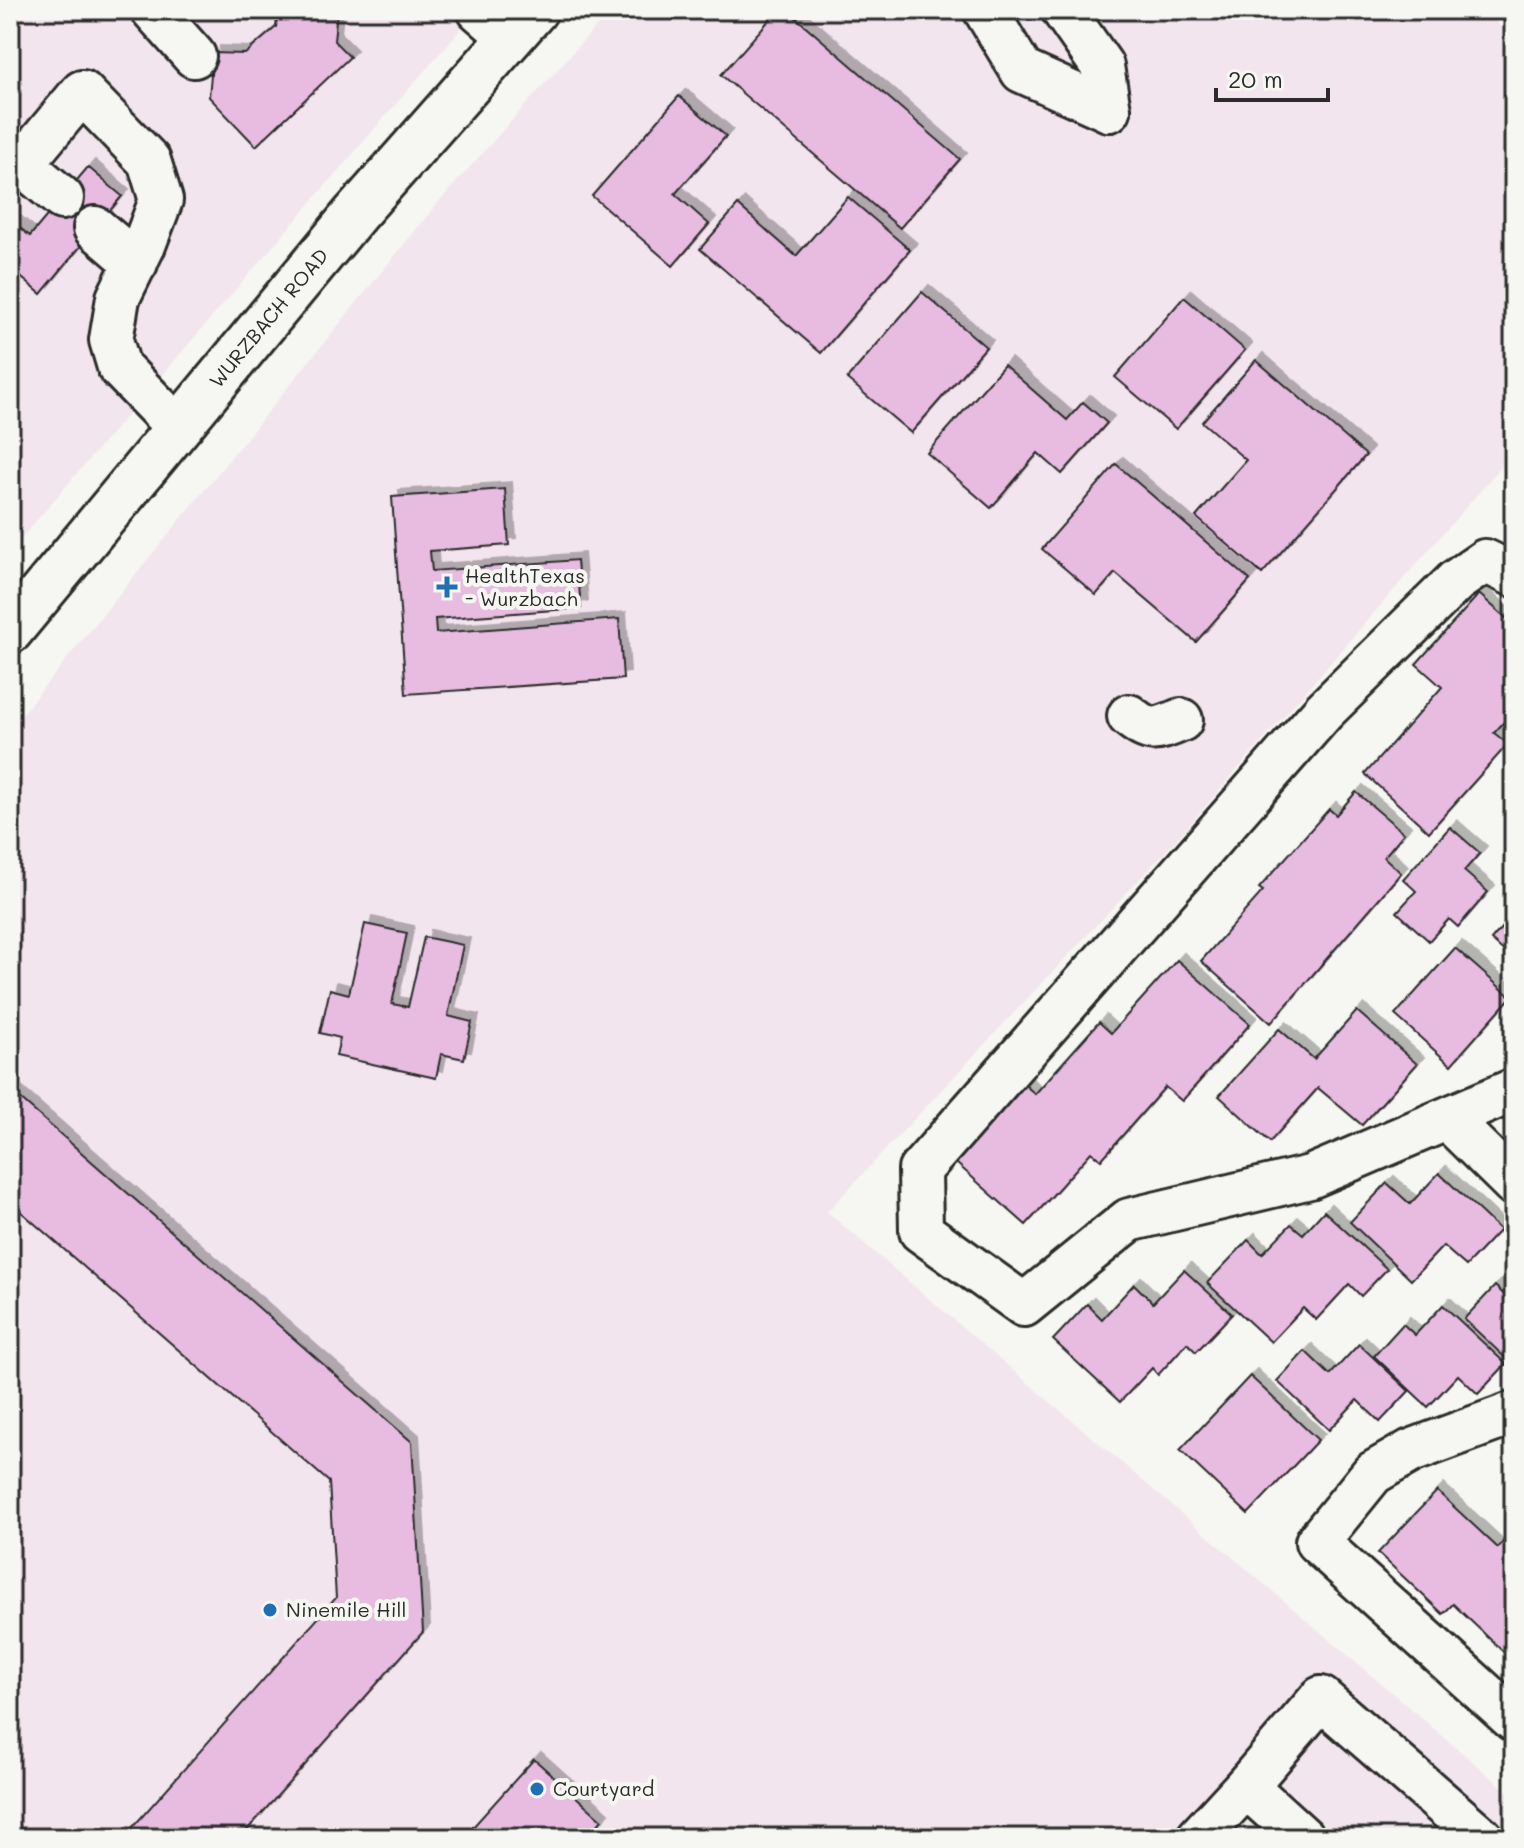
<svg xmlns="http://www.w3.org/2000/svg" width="1524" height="1848" viewBox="0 0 1524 1848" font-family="Mali,sans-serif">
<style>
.built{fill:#f2e5ed}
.building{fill:#e8bce1;stroke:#2b2b2b;stroke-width:2;filter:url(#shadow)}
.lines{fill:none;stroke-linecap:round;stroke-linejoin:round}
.minor-casing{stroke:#2b2b2b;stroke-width:48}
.major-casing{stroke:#2b2b2b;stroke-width:50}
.minor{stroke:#f6f6f2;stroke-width:42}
.major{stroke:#f6f6f2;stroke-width:44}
.poi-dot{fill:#1f6fb2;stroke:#f6f6f2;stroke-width:3}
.labels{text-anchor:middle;stroke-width:8;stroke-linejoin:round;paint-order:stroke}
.street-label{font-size:20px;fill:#2b2b2b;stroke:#f6f6f2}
.poi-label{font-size:20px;fill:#2b2b2b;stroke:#f6f6f2;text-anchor:start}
</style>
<defs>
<filter id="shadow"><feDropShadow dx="7" dy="-7" stdDeviation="0" flood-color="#0004"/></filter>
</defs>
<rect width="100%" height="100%" fill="#f6f6f2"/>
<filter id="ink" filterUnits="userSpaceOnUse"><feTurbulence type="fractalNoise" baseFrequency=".0125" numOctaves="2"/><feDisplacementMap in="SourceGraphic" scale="16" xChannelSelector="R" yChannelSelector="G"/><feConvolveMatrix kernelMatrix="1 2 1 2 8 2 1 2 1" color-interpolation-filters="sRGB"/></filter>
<g filter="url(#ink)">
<g class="built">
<path d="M10,10H477L10,551Z"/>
<path d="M611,10H1483L1514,38V452L1176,840L827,1212L1514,1797V1838H10V729L437,204Z"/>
</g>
<g class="building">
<path d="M278,10H337L334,41L350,57L256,146L209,97L213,53L245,54L276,27Z"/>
<path d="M778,10H787L960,159L900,228L721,75Z"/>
<path d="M679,96L726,136L675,194L709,224L673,266L592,196Z"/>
<path d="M88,167L122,196L41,294L10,268V220L30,236Z"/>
<path d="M848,197L910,250L821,353L700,249L738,205L796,256Z"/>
<path d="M922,292L986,347L911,433L847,379Z"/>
<path d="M1184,297L1245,350L1176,429L1115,377Z"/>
<path d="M1256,360L1366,455L1262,574L1196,517L1246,460L1202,422Z"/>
<path d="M1004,365L1067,420L1083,402L1107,423L1062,474L1038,453L991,508L927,453Z"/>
<path d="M1116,464L1250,580L1196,642L1115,573L1096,595L1042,549Z"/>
<path d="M505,489L509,545L430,551L432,571L577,560L581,608L435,619L436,633L619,619L623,679L406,694L392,497Z"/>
<path d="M1479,594L1514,625V711L1494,733L1508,744L1429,832L1365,774L1442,687L1416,664Z"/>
<path d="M1356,792L1404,833L1384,857L1401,873L1271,1023L1201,961L1263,891L1259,888L1329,809L1336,815Z"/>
<path d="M1450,827L1480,853L1464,871L1488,892L1458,927L1449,919L1429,941L1397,912L1416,891L1403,879Z"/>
<path d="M1514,913V960L1491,940Z"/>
<path d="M365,924L407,933L392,1004L408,1007L424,937L463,945L448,1016L472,1022L464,1059L441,1054L436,1078L336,1056L340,1038L320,1033L330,989L349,994Z"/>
<path d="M1455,948L1511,997L1451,1065L1395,1015Z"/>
<path d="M1177,960L1250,1024L1182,1101L1165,1087L1101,1160L1091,1152L1026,1225L956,1163L1025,1085L1035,1094L1099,1022L1111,1033Z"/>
<path d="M1357,1011L1417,1064L1362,1125L1318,1088L1270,1142L1219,1096L1279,1029L1314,1059Z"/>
<path d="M10,1090L412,1442L423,1632L240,1838H123L336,1598L329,1482L10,1202Z"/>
<path d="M1439,1173L1500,1230L1466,1266L1443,1246L1411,1280L1350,1222L1387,1183L1410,1204Z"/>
<path d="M1324,1211L1387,1269L1361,1296L1349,1284L1316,1320L1303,1308L1271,1342L1207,1283L1248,1240L1262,1254L1291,1224L1303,1234Z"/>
<path d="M1184,1270L1232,1314L1196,1352L1187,1343L1158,1375L1152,1368L1120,1402L1053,1340L1087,1304L1102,1319L1134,1284L1153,1303Z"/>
<path d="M1495,1286L1514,1304V1366L1464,1319Z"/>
<path d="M1443,1305L1506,1364L1478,1394L1458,1375L1428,1407L1374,1356L1403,1324L1415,1335Z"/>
<path d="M1359,1344L1409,1391L1380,1422L1357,1400L1329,1430L1277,1381L1305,1351L1330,1375Z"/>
<path d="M1250,1376L1318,1440L1248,1514L1180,1450Z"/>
<path d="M1437,1491L1498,1548L1506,1538L1514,1545V1662L1453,1604L1443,1614L1378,1553Z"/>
<path d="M534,1759L602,1820L590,1834L594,1838H463Z"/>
</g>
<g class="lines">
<g class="minor-casing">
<g id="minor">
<path d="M153,10L194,56"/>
<path d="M479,10L511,38"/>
<path d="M985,10L1022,71L1109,110"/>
<path d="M1063,10L1102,66L1109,110"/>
<path d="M62,198L22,164L82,92L149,161L161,200L144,245L118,298L111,340L119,367L178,428"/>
<path d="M95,228L136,263"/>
<path d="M1514,575L1485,561L1456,581L1324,711L920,1170L921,1231L1024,1305L1129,1220L1310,1177L1514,1090"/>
<path d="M1129,716C1151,734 1156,730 1181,720"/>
<path d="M1448,1119L1514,1184"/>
<path d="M1514,1413L1411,1451L1373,1473L1317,1542L1514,1720"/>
<path d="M1246,1786L1321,1698L1482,1838"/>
<path d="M1198,1838L1246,1786L1303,1838"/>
</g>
</g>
<g class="major-casing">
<g id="major">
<path id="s1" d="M10,631L355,214L535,10"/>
</g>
</g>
<use href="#minor" class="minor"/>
<use href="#major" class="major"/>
</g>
</g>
<g class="poi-dot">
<path d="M443 575h8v8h8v8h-8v8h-8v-8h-8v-8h8z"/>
<circle cx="270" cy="1610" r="8"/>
<circle cx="537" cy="1789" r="8"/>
</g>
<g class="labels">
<g class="street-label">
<text dy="7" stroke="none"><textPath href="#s1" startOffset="406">WURZBACH ROAD</textPath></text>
</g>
<g class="poi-label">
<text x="465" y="583">HealthTexas<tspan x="465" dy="23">- Wurzbach</tspan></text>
<text x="286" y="1617">Ninemile Hill</text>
<text x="553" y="1796">Courtyard</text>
</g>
</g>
<rect width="1524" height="1848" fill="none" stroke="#f6f6f2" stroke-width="40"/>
<rect x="20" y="20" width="1484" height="1808" fill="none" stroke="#2b2b2b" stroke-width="3" filter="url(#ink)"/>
<path d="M1216 88v12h112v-12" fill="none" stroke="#2b2b2b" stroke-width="4"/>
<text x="1228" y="88" font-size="24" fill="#2b2b2b" stroke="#f6f6f2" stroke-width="6" paint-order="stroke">20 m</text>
</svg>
